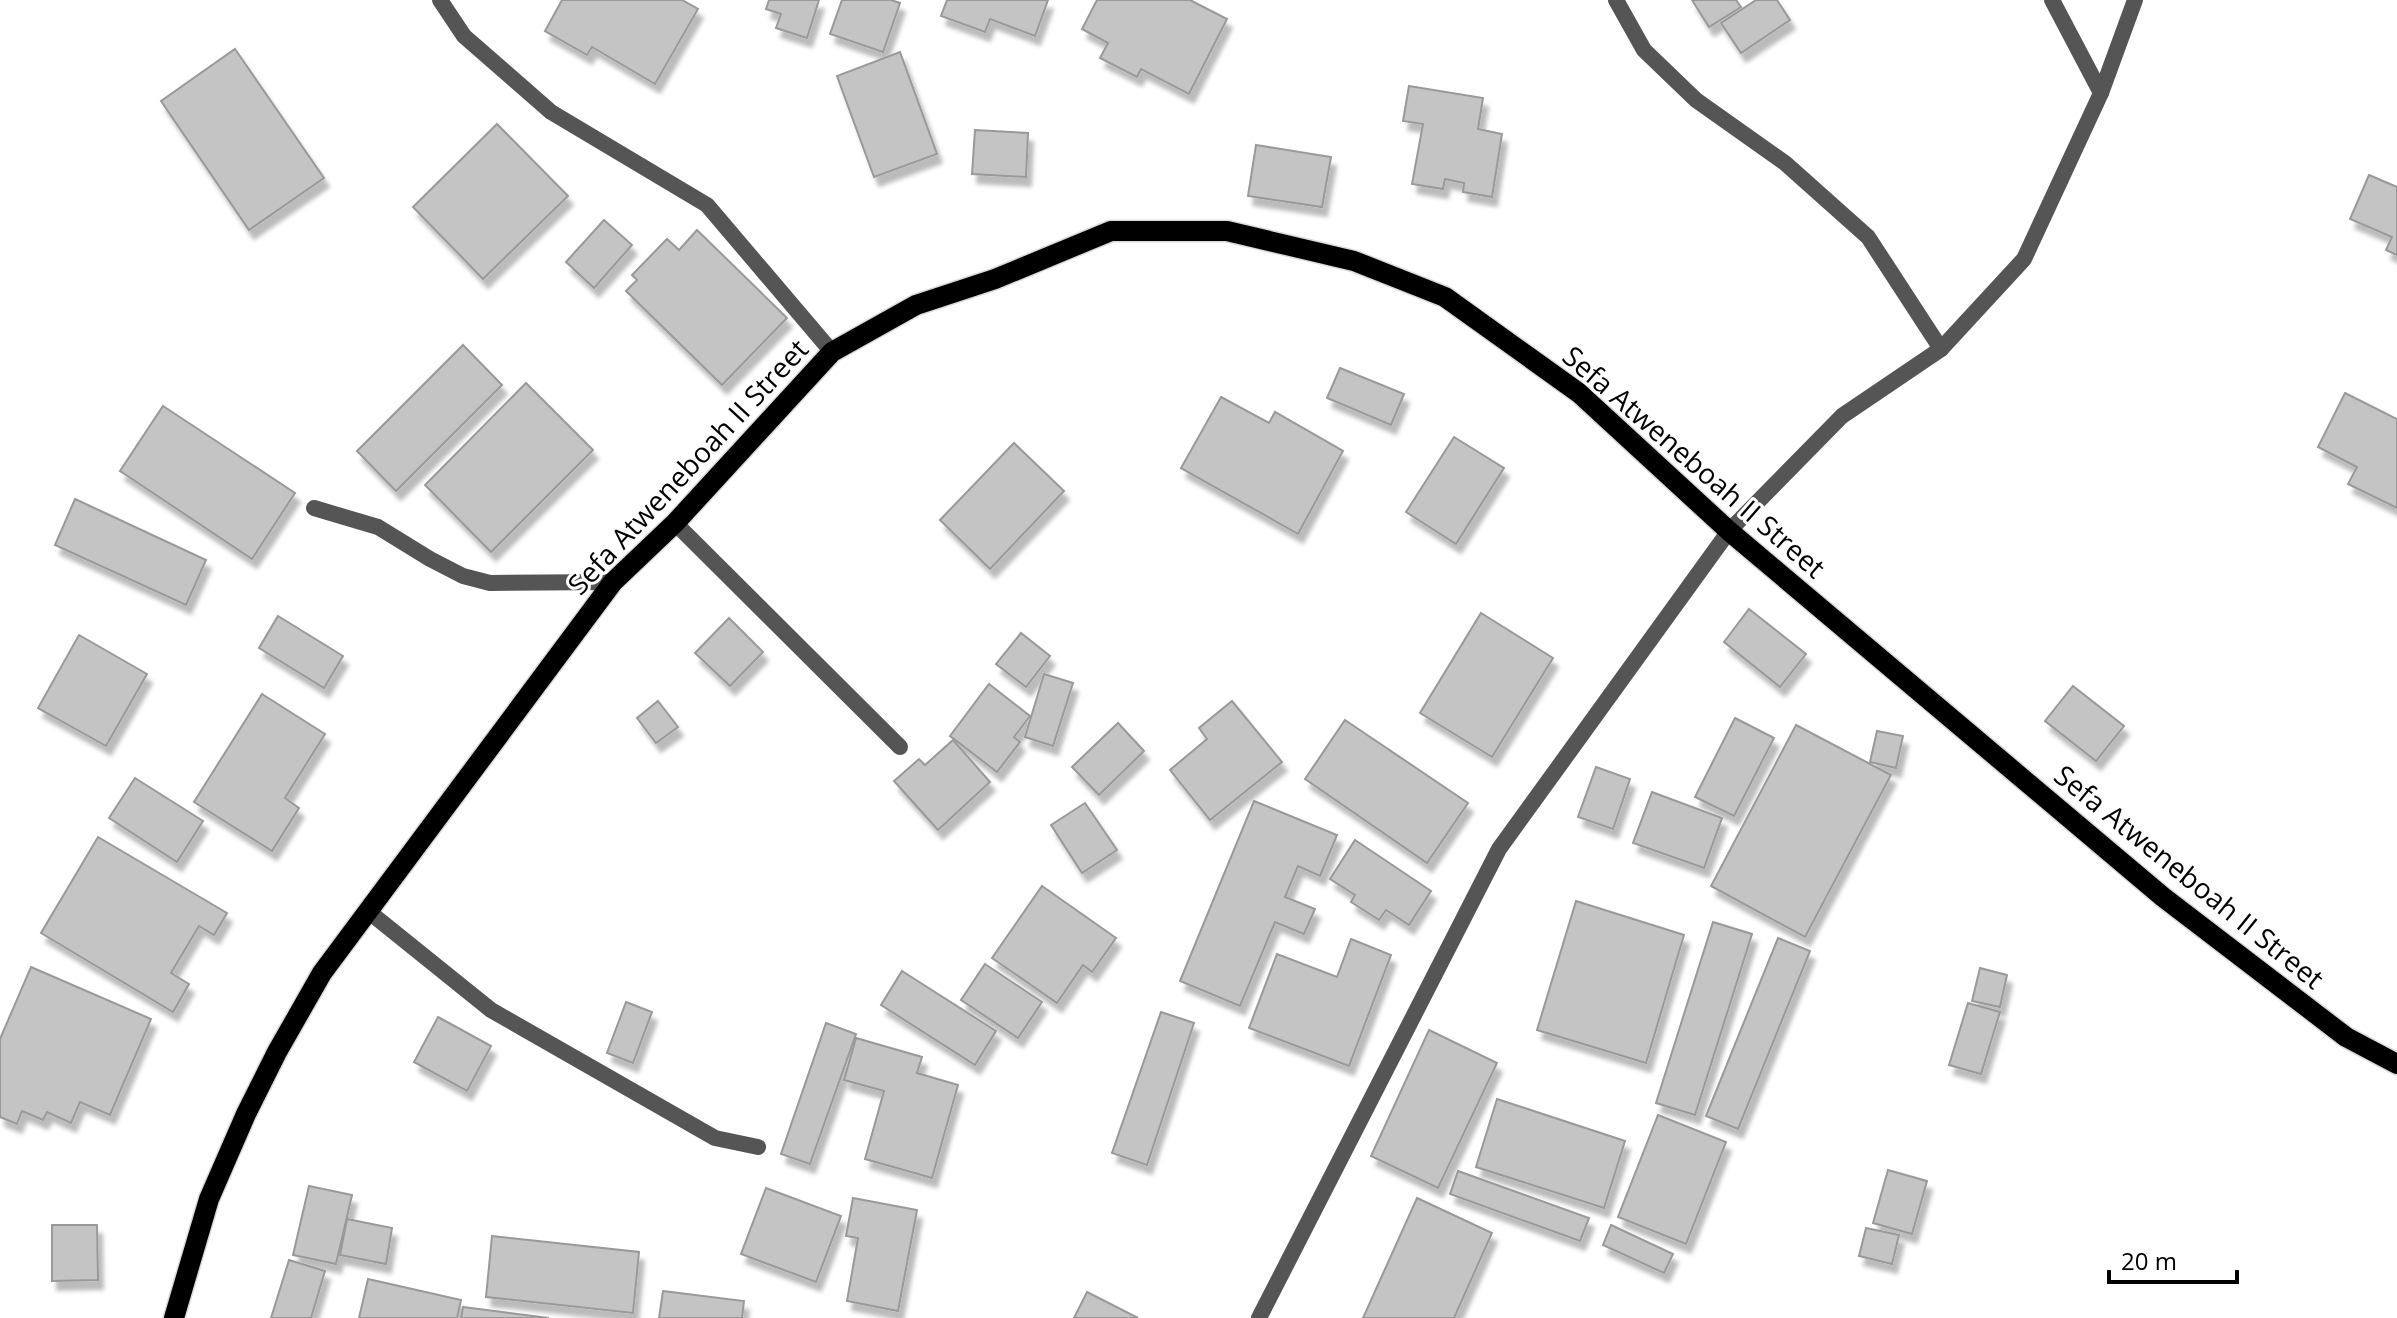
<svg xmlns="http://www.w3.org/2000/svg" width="2397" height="1318" viewBox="0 0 2397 1318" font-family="'Open Sans',sans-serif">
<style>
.building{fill:#c4c4c4;stroke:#999;stroke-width:2;filter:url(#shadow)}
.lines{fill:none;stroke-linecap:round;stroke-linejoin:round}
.primary-casing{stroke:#dbdbdb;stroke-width:23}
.minor{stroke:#555;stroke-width:16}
.primary{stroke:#000;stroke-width:20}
.labels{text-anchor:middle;stroke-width:6;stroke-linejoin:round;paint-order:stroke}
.street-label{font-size:28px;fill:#000;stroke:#fff}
</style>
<defs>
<filter id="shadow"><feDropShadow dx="5" dy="9" stdDeviation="2" flood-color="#0004"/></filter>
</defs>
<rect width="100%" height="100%" fill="#fff"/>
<g class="building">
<path d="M562,0H682L698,9L655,84L592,47L587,55L545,31Z"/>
<path d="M769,0H819L807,38L776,28L781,14L766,9Z"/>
<path d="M842,0H891L900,3L883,52L830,34Z"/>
<path d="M947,0H1048L1035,36L990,19L985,32L941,16Z"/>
<path d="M1097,0H1190L1227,19L1189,94L1141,69L1137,77L1100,58L1108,43L1082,29Z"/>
<path d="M1692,0H1736L1741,7L1709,27Z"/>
<path d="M1756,0H1777L1790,20L1741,53L1721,23Z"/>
<path d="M235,49L324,178L249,230L161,101Z"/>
<path d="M900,52L937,154L874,177L837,76Z"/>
<path d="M1409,86L1483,98L1478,129L1502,134L1492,197L1463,192L1464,183L1445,179L1443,189L1412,184L1423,124L1403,121Z"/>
<path d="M497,124L568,196L483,279L413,207Z"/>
<path d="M975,130L1028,133L1026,177L972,174Z"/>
<path d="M1256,145L1331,157L1322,207L1248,196Z"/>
<path d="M2369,175L2397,187V255L2386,250L2392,237L2350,219Z"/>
<path d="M604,220L632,245L594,288L566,262Z"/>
<path d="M697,230L787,318L722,385L626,291L637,280L632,275L667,239L679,250Z"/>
<path d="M463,345L502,385L396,491L357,451Z"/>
<path d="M1340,368L1404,394L1391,425L1327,398Z"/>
<path d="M526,383L593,450L491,552L425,485Z"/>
<path d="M2345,393L2397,419V508L2348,484L2357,467L2318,447Z"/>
<path d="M1221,397L1269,423L1275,412L1343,451L1298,534L1181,468Z"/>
<path d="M163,406L295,493L252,559L120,471Z"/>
<path d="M1454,437L1504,468L1456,544L1406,512Z"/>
<path d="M1014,443L1064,491L990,569L940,520Z"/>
<path d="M75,499L206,560L186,605L55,545Z"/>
<path d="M1749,609L1806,654L1780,687L1724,642Z"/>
<path d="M1481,613L1553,658L1492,757L1420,713Z"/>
<path d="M278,616L343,656L324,688L259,648Z"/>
<path d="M729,618L763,652L730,686L695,653Z"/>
<path d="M1021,633L1050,656L1026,687L996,664Z"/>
<path d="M79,635L147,674L106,746L38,708Z"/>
<path d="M1044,674L1073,683L1053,746L1025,737Z"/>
<path d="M989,684L1030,716L1014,737L1020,742L997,772L950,736Z"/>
<path d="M2073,686L2124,726L2096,761L2045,721Z"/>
<path d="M262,694L325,734L285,798L299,808L272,851L194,802Z"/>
<path d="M658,701L678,727L656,743L637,718Z"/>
<path d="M1232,701L1282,762L1210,820L1170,770L1207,739L1199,728Z"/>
<path d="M1735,718L1774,738L1734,816L1695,797Z"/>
<path d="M1345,720L1468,803L1427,863L1305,779Z"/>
<path d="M1118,723L1144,751L1099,795L1072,767Z"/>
<path d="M1796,725L1891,775L1805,937L1711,886Z"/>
<path d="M1877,731L1903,736L1896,768L1870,762Z"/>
<path d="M953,740L990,782L938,830L894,781L919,759L925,765Z"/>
<path d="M1596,767L1630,779L1613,829L1578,817Z"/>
<path d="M135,778L203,821L177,862L109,818Z"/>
<path d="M1652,792L1722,818L1704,868L1633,843Z"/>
<path d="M1254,801L1337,835L1320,876L1298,866L1285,897L1315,909L1304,934L1275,922L1240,1006L1180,981Z"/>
<path d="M1085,803L1117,850L1082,873L1051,825Z"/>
<path d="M98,837L227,913L214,935L199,926L171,973L189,984L173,1012L41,933Z"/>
<path d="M1355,840L1431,891L1409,925L1386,910L1379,920L1351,902L1355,895L1330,879Z"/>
<path d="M1042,886L1116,938L1092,972L1083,965L1057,1003L992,958Z"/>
<path d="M1576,901L1684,935L1646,1063L1537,1030Z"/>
<path d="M1713,922L1752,934L1695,1115L1656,1103Z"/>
<path d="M1778,938L1810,951L1738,1129L1706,1116Z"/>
<path d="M1351,939L1391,955L1349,1066L1249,1028L1277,954L1337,977Z"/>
<path d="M985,964L1042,1002L1018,1038L961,1000Z"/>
<path d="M31,967L151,1019L110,1115L80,1102L71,1123L47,1112L43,1120L22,1111L17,1124L0,1117V1039Z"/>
<path d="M1980,968L2007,975L2000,1007L1972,1001Z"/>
<path d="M902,971L996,1031L975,1065L881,1005Z"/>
<path d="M626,1002L652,1012L633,1063L607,1053Z"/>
<path d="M1968,1003L2000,1012L1981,1074L1949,1065Z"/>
<path d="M1161,1012L1194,1023L1147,1165L1112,1153Z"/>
<path d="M438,1017L491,1046L467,1091L414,1062Z"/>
<path d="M826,1023L856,1034L810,1164L781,1154Z"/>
<path d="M1429,1030L1497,1063L1438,1188L1371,1156Z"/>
<path d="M856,1038L922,1057L917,1073L958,1085L932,1178L865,1159L884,1091L844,1080Z"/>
<path d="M1497,1099L1625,1141L1604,1208L1476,1167Z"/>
<path d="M1658,1115L1726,1142L1686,1244L1618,1217Z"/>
<path d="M1888,1170L1927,1181L1912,1234L1873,1223Z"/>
<path d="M1458,1171L1589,1218L1580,1241L1450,1194Z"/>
<path d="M309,1186L352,1195L336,1264L293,1255Z"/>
<path d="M766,1188L841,1216L816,1282L741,1254Z"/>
<path d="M853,1198L917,1210L898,1311L847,1301L858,1238L846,1236Z"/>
<path d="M1417,1198L1492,1233L1454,1318H1363Z"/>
<path d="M347,1219L392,1228L386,1264L340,1255Z"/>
<path d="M52,1225H97L98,1280L52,1281Z"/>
<path d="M1611,1225L1673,1254L1664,1273L1603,1245Z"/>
<path d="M1866,1228L1899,1235L1892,1264L1859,1256Z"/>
<path d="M492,1236L639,1252L633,1313L486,1297Z"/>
<path d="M289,1260L325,1271L311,1318H271Z"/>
<path d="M368,1279L461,1300L457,1318H359Z"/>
<path d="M663,1291L744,1301L742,1318H659Z"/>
<path d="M1087,1292L1138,1318H1074Z"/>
<path d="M463,1307L549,1318H461Z"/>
</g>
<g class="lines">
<g class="primary-casing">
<path id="primary" d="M174,1318L209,1199L246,1114L277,1052L322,973L613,582L675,523L832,352L916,305L995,279L1111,231H1227L1354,261L1445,297L1579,393L1729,531L2163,897L2346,1037L2397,1064"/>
</g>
<g class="minor">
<path d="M440,0L464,36L551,112L707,205L832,352"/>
<path d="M1616,0L1644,50L1696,100L1785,163L1868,237L1941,349"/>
<path d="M2052,0L2101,93"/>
<path d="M314,508L378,527L430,559L463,576L490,583L613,582"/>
<path d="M675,523L900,747"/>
<path d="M368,911L491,1010L715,1138L758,1147"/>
<path d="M1259,1318L1499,849L1729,531L1842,416L1941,349L2024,259L2101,93L2135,0"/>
</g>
<use href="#primary" class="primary"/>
</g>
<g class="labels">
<g class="street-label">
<text transform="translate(1694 462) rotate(41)" y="10">Sefa Atweneboah II Street</text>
<text transform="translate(688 467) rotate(-47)" y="10">Sefa Atweneboah II Street</text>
<text transform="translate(2189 877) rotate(39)" y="10">Sefa Atweneboah II Street</text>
</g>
</g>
<path d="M2109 1270v12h128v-12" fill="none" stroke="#000000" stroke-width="4"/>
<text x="2121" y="1270" font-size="24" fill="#000000" stroke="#ffffff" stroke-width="6" paint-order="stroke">20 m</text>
</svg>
